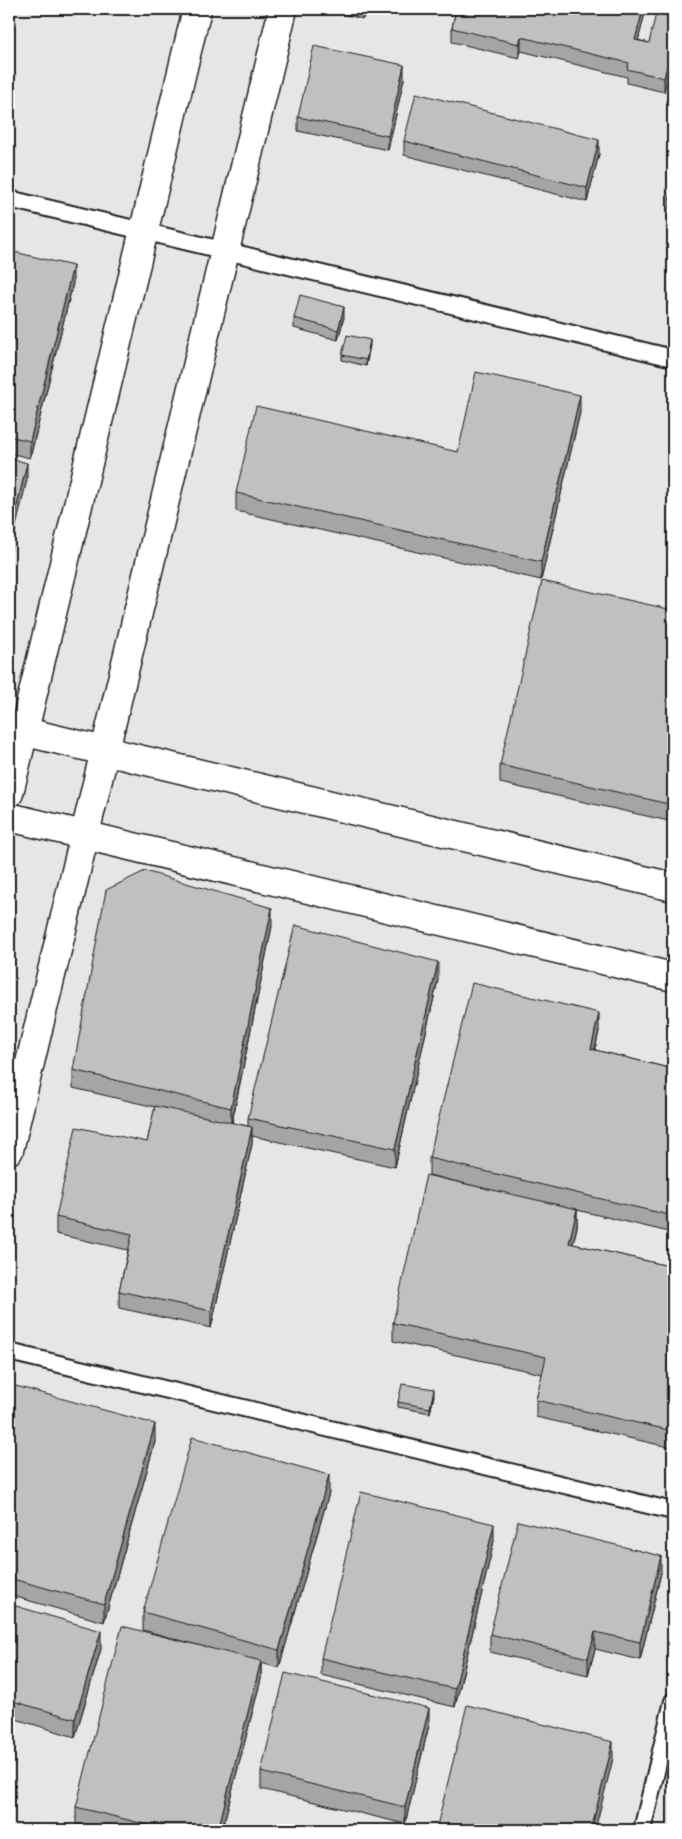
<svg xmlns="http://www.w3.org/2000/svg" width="682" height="1839" viewBox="0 0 682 1839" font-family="Dekko,sans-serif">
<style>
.built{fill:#e6e6e6}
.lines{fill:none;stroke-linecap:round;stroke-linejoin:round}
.service-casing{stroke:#1c1c1c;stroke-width:20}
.minor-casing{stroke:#1c1c1c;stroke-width:31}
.service{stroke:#fff;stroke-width:16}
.minor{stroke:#fff;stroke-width:28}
.wall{fill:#a5a5a5;stroke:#1c1c1c}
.shaded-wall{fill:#868686;stroke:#1c1c1c}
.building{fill:#c0c0c0;stroke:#1c1c1c}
</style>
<rect width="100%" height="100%" fill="#f6f6f6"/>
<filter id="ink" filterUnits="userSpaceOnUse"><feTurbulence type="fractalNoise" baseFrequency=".02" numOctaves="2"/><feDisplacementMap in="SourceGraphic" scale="10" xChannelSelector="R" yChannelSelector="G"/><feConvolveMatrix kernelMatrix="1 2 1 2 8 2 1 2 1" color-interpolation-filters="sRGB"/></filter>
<g filter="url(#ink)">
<rect class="built" x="9" y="9" width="664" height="1821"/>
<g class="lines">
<g class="service-casing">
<g id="service">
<path d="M9,199L673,358"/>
<path d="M9,1352L673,1511"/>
<path d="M642,1830L673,1701"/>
</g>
</g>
<g class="minor-casing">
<g id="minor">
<path d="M9,728L673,887"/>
<path d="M9,793L197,9"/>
<path d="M9,817L673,977"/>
<path d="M9,1150L283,9"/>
</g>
</g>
<use href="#service" class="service"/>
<use href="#minor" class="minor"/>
</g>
<g class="wall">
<path d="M329,9H365L363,19L329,11Z"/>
<path d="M456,9H646L638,40L649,43L673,9L664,92L627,83V77L521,51L519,58L452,42V28Z"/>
<path d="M404,79L388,150L298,131V117Z"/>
<path d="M404,141L599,154L587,202L404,155Z"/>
<path d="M673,181V217L669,216V199Z"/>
<path d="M9,257L73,283L30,458L9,453Z"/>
<path d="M344,317L338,340L294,328V318Z"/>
<path d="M370,345L366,366L342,360V355Z"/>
<path d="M580,412L541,580L236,511V493L458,452Z"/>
<path d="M673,610V822L500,783V765Z"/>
<path d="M272,926L232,1123L248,1126V1118L438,980L395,1167L252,1136V1144L211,1328L119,1308V1291L128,1250L56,1234V1217L147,1142L155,1107L73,1088V1070Z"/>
<path d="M599,1031L595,1050L673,1069V1233L577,1210V1227L573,1244L673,1267V1448L536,1417V1400L542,1374L393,1341V1323L478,1187L429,1175V1158Z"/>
<path d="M434,1395L430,1413L398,1407V1402Z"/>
<path d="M9,1398L155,1442L104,1622L9,1595Z"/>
<path d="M329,1493L279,1668L261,1663V1679L222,1830H99L76,1824V1807L212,1649L143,1630V1612Z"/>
<path d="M494,1541L455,1707L321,1675V1658Z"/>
<path d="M661,1573L640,1660L595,1649L588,1675L490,1652V1634Z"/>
<path d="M9,1604L101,1649L75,1737L9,1717Z"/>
<path d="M429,1725L405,1824L261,1789V1772Z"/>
</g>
<g class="shaded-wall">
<path d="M363,9H365L363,19Z"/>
<path d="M643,9H646L635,54V40Z"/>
<path d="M521,37V51L519,58V44Z"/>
<path d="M673,43V57L664,92V78Z"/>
<path d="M404,65V79L388,150V136Z"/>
<path d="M599,140V154L587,202V188Z"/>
<path d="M73,266V283L30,458V441Z"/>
<path d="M344,307V317L338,340V330Z"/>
<path d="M370,340V345L366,366V360Z"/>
<path d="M580,395V412L541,580V562Z"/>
<path d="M27,463V480L9,557V539Z"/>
<path d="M272,908V926L231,1126V1108Z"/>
<path d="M438,962V980L395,1167V1149Z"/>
<path d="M599,1013V1031L591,1066V1049Z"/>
<path d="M252,1127V1144L211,1328V1311Z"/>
<path d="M577,1209V1227L569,1261V1243Z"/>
<path d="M434,1389V1395L430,1413V1408Z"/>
<path d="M155,1424V1442L104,1622V1604Z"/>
<path d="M329,1475V1493L279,1668V1650Z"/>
<path d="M494,1524V1541L455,1707V1689Z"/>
<path d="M661,1556V1573L640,1660V1642Z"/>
<path d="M101,1631V1649L75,1737V1719Z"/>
<path d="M595,1632V1649L588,1675V1658Z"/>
<path d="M261,1661V1679L222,1830H218Z"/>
<path d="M429,1708V1725L405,1824V1807Z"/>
<path d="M613,1742V1759L595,1830H591Z"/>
</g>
<g class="building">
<path d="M456,9H643L635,40L649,43L657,9H673V43L664,78L627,69L629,63L521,37L519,44L452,28Z"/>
<path d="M314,46L404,65L388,136L298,117Z"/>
<path d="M416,93L599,140L587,188L404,141Z"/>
<path d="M673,181V200L669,199Z"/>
<path d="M10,251L73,266L30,441L9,436V257Z"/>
<path d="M300,295L344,307L338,330L294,318Z"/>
<path d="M347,335L370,340L366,360L342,355Z"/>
<path d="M476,372L580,395L541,562L236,493L256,406L458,452Z"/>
<path d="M9,458L27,463L9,539Z"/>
<path d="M542,581L673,610V805L500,765Z"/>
<path d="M145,871L272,908L231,1108L73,1070L106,890Z"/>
<path d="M295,925L438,962L395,1149L248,1118Z"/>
<path d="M472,983L599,1013L591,1049L673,1069V1216L429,1158Z"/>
<path d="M155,1106L252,1127L211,1311L119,1291L132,1234L56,1217L76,1127L147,1142Z"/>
<path d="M426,1175L577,1209L569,1243L673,1267V1431L536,1400L546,1357L393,1323Z"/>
<path d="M402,1384L434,1389L430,1408L398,1402Z"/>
<path d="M12,1385L155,1424L104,1604L9,1578V1398Z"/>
<path d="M192,1437L329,1475L279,1650L143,1612Z"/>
<path d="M361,1492L494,1524L455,1689L321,1658Z"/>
<path d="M518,1521L661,1556L640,1642L595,1632L588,1658L490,1634Z"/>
<path d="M9,1604L101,1631L75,1719L9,1700Z"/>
<path d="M122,1626L261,1661L218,1830H168L76,1807Z"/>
<path d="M285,1673L429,1708L405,1807L261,1772Z"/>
<path d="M467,1705L613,1742L591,1830H436Z"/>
</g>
</g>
<rect width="682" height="1839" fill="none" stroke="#fff" stroke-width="30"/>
<rect x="15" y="15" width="652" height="1809" fill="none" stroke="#1c1c1c" stroke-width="2" filter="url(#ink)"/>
</svg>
